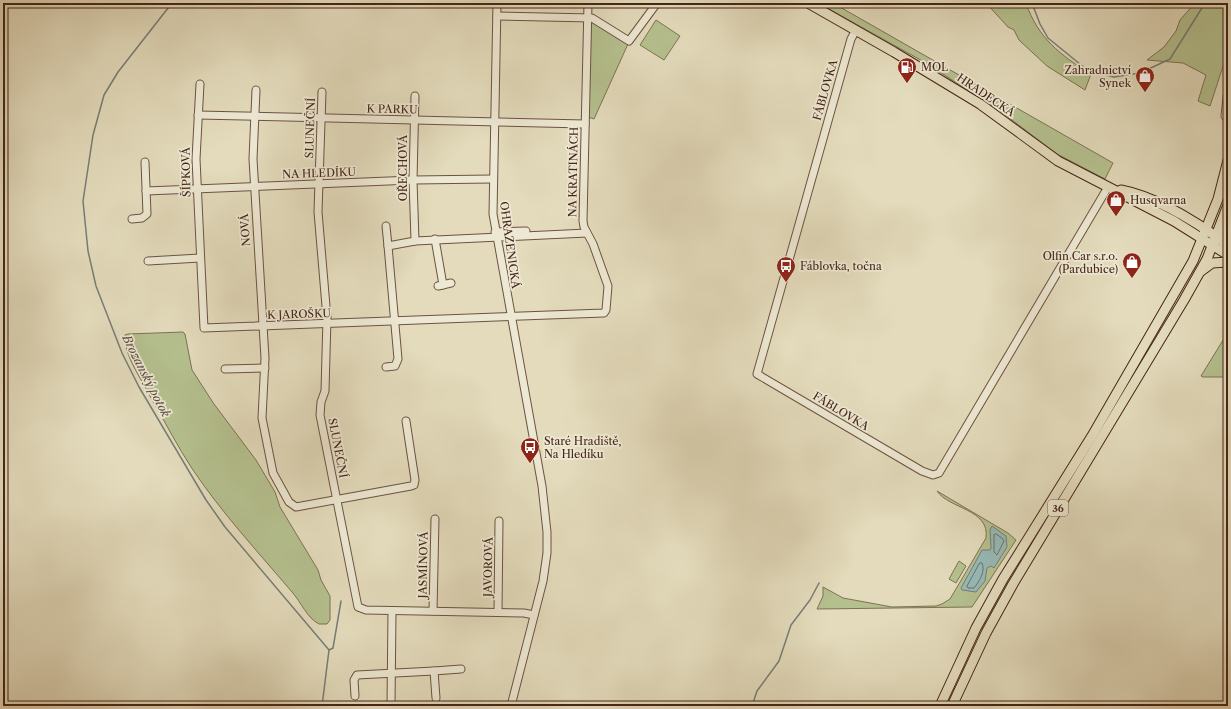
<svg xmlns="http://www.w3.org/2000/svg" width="1231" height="709" viewBox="0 0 1231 709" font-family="'Libre Caslon Text',serif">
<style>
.green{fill:#b5c08f;stroke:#7e7253}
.water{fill:#96b9b7;stroke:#767e77}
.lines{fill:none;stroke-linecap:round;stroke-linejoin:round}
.shore{stroke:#6e6f67;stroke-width:1}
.stream{stroke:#767e77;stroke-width:1.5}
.minor-casing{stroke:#6d5240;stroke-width:9}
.major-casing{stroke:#462517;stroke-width:11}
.minor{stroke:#ede8d3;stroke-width:7}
.major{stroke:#e3dbbc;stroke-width:9}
.labels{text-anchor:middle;stroke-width:3.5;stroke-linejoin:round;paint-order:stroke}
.shield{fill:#ede8d3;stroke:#78604f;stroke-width:1}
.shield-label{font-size:10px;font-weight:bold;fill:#462517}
.poi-label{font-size:11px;fill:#462517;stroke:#ede8d3;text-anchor:start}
.street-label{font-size:11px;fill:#462517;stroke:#ede8d3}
.water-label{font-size:12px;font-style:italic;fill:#5a4a3f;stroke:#ede8d3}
</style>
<rect width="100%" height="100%" fill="#e3dbbc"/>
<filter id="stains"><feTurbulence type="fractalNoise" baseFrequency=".005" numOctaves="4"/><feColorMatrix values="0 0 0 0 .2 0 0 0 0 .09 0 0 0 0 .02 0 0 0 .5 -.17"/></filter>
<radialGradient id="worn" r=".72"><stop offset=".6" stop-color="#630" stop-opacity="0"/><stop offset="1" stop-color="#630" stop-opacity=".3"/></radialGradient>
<g class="green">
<path d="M818,3H833L1113,163L1105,179L1057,154L1000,111L926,63Z"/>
<path d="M986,3H1026C1038,38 1060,55 1091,74L1085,90L1047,66L1019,40L1014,30L1008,27Z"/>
<path d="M1195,3H1228V51L1210,106L1198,101L1206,75L1183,63L1147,60L1164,47L1176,31L1180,20Z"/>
<path d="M656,20L680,36L664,60L640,45Z"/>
<path d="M590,21L628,44L594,119L588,117Z"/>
<path d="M183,332L185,334L192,370L214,404L256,460L275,492L280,507L318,570L321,580L330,596V620L327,624H319C307,618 301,602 292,592C258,552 222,513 193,470C177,446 164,420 150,396C141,378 124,356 125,335L128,334Z"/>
<path d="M1225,337L1228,339V377H1203L1201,376Z"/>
<path d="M937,491L1008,533L1016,540L972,607L817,609L823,596V587L843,598L892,607L936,606L942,604L950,599L986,538C990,509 949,509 937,491Z"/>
<path d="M959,561L966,566L956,583L949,579Z"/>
</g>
<path class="water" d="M992,526L1006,536L1007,547L994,568L991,566L987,568L985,581L976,592L962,590L961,588L982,550H990L991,548L990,530Z"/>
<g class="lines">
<g class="shore">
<path d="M996,534L1002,538L1004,541L997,555L994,552V535Z"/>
<path d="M982,563C986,571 979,582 974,588H968L967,586L979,564Z"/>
</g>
<g class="stream">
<path d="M172,3L118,72L104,95L93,135L83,201L88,251L96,286L122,353L139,387L206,500L225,527L329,650L322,706"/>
<path d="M1032,3L1040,24L1048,38L1086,69L1114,77L1140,73L1170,59L1205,3"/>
<path d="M329,650L333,648L341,601"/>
<path d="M752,706L757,691L779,661L791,625L810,600L819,583"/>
</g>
<g class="minor-casing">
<g id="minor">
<path d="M497,3L493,214L542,486L547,532V553L543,581L511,706"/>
<path d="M497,16L592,18L629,41L657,3"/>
<path d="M856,30L851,39L757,374L922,471L933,475L939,473L1108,187"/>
<path d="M200,84L196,159L204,328L604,313L606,310L608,286L593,244L584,227L583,221L588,3"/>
<path d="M256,90L253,159L265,358L262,418L273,473L289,502L296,507L411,486L414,485L415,480L406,421"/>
<path d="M322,92L318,212L327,318L325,391L321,402L320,415L358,607L366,610L524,613L534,615"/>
<path d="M198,115L585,124"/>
<path d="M1225,116L1228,89"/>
<path d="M146,191L413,180L493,179"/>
<path d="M132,219L142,218L147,214L145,162"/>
<path d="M386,226L388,246"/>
<path d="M495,232L526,231"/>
<path d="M435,239L443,285"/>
<path d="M415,241L587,233"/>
<path d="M148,261L200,258"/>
<path d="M438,286L451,283"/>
<path d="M386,367L395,366L398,359L388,246L415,241L413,180L415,96"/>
<path d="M225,369L265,368"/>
<path d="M433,611L435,519"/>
<path d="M498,612L499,521"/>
<path d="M355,696L354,680L357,675L434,671"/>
<path d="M436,698L434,671L461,669"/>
<path d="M391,706L392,611"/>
</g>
</g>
<g class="major-casing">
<g id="major">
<path d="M808,3L894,52L980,104L1058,161L1174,221L1228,255"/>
<path d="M1121,190C1158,197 1198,223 1228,245"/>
<path d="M1222,222L1223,230L1228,237"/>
<path d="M1201,271L1212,263L1228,262"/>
<path d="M940,706L976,628L1003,579L1092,436L1193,261L1218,199L1228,160"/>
<path d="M952,706L986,633L1013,584L1184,300L1207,259L1228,205"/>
</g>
</g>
<use href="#minor" class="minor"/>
<use href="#major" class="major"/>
</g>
<defs>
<g id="fuel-pin" transform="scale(1)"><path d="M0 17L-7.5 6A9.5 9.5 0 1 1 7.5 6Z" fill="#8f2418" stroke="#ede8d3"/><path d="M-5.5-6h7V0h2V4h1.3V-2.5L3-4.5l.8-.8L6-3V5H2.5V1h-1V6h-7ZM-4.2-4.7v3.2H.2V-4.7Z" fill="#fff"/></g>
<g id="shop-pin" transform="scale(1)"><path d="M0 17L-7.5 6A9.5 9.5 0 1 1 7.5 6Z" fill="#8f2418" stroke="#ede8d3"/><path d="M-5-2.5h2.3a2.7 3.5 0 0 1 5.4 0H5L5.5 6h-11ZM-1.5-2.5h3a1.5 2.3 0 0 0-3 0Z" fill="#fff"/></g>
<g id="bus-pin" transform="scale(1)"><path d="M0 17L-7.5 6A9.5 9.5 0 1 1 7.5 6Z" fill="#8f2418" stroke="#ede8d3"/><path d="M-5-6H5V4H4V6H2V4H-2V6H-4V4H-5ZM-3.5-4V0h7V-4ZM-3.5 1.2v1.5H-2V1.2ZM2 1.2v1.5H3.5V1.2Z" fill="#fff"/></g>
</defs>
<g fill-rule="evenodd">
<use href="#fuel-pin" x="907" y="67"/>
<use href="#shop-pin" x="1145" y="76"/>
<use href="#shop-pin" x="1116" y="200"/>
<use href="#shop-pin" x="1132" y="262"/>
<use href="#bus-pin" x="786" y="266"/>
<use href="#bus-pin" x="530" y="447"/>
</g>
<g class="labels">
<rect class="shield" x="1048" y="500" width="20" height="16" rx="3"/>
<g class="shield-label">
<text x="1058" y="512">36</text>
</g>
<g class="poi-label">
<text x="921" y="71">MOL</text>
<text x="1131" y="74" text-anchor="end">Zahradnictví<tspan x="1131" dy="13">Synek</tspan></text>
<text x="1130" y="204">Husqvarna</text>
<text x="1118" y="260" text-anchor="end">Olfin Car s.r.o.<tspan x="1118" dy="13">(Pardubice)</tspan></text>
<text x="800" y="270">Fáblovka, točna</text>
<text x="544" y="445">Staré Hradiště,<tspan x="544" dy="13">Na Hledíku</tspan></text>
</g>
<g class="street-label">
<text transform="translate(825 90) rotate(-74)" y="4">FÁBLOVKA</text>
<text transform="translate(986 95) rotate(34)" y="4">HRADECKÁ</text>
<text transform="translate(392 109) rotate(1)" y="4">K PARKU</text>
<text transform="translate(310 128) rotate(-88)" y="4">SLUNEČNÍ</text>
<text transform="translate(403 168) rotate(-90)" y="4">OŘECHOVÁ</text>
<text transform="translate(186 172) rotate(-91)" y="4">ŠÍPKOVÁ</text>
<text transform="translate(573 172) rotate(-89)" y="4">NA KRATINÁCH</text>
<text transform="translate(319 173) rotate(-2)" y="4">NA HLEDÍKU</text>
<text transform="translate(245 230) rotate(-94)" y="4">NOVÁ</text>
<text transform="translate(510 245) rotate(82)" y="4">OHRAZENICKÁ</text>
<text transform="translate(299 314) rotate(-2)" y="4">K JAROŠKU</text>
<text transform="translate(841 411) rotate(31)" y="4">FÁBLOVKA</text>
<text transform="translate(338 448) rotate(79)" y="4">SLUNEČNÍ</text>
<text transform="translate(423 565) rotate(-89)" y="4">JASMÍNOVÁ</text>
<text transform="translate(488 567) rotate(-89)" y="4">JAVOROVÁ</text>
</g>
<g class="water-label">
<text transform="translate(146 376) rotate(63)" y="4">Brozanský potok</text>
</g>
</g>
<rect width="1231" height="709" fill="none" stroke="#e3dbbc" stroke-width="16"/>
<rect x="4" y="4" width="1223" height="701" fill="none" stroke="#462517" stroke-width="2"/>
<rect x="8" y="8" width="1215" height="693" fill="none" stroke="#462517"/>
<rect width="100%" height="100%" filter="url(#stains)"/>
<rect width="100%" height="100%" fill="url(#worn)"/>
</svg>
